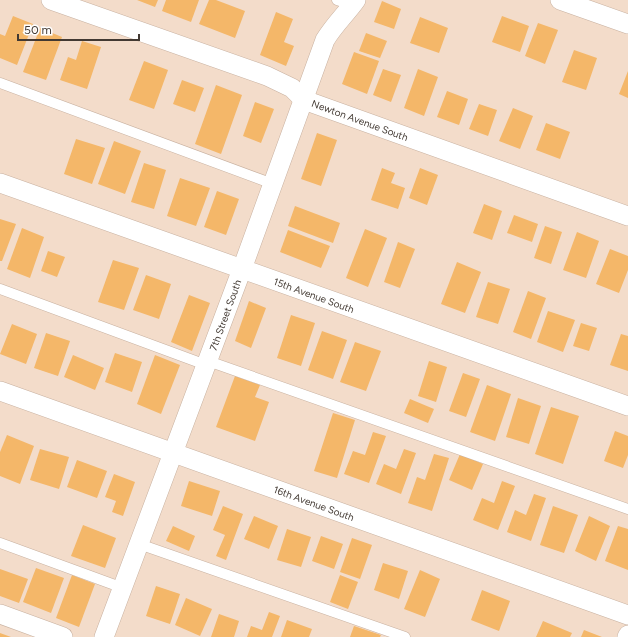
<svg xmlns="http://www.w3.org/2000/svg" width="628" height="637" viewBox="0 0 628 637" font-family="Figtree,sans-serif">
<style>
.building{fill:#f4b769}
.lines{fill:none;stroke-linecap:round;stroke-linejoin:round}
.service-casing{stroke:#c8b1a0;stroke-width:11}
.minor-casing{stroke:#c8b1a0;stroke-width:20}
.service{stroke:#fff;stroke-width:10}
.minor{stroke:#fff;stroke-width:19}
.labels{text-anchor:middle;stroke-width:3;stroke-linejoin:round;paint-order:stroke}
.street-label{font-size:10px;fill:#423932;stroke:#fff}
</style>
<rect width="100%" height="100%" fill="#f3dcca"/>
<g class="building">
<path d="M137,0H158L155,7Z"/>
<path d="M166,0H199L191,22L162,11Z"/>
<path d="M209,0H216L245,11L235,38L199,24Z"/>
<path d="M382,1L401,9L394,29L374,22Z"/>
<path d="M276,12L293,19L284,42L294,46L286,66L260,55Z"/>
<path d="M13,16L33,24L17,65L0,58V34L5,36Z"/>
<path d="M502,16L529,26L520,52L492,42Z"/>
<path d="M420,17L448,28L439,53L410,43Z"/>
<path d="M538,23L558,30L545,64L525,56Z"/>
<path d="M40,28L62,37L46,80L23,72Z"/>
<path d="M366,33L387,41L380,58L359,51Z"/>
<path d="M82,41L101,47L87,89L60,80L68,57L76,60Z"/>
<path d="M574,50L597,58L586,90L562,82Z"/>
<path d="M354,52L379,61L367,94L342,84Z"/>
<path d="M144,61L168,70L154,109L129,100Z"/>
<path d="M383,69L401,75L391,102L373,95Z"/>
<path d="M418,69L438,77L424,116L404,108Z"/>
<path d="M628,71V98L619,94Z"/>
<path d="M182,80L204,88L195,112L173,104Z"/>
<path d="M216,85L242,95L221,154L195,144Z"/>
<path d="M447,91L468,99L459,125L437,117Z"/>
<path d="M255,102L274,109L261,143L243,136Z"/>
<path d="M479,104L497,110L488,136L469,129Z"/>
<path d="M513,108L533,116L520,149L499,141Z"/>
<path d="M546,123L570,132L560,159L536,150Z"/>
<path d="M317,133L337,140L321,186L301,179Z"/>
<path d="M76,139L105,148L92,184L64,174Z"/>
<path d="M114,141L141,151L125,194L98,184Z"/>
<path d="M144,163L166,170L154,209L131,202Z"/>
<path d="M382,168L395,173L391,183L405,188L398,209L371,200Z"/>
<path d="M420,168L438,175L427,205L409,198Z"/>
<path d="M180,178L210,188L196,226L167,216Z"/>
<path d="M217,191L239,199L226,235L204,227Z"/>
<path d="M484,204L502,211L492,240L473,233Z"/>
<path d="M295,206L340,223L333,243L288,226Z"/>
<path d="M514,215L538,224L532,242L507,233Z"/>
<path d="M0,219L16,224L2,261H0Z"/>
<path d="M545,226L562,232L551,264L534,258Z"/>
<path d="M22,228L44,237L30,278L7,269Z"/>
<path d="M365,229L387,238L368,287L346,278Z"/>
<path d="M288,230L330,246L321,268L280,252Z"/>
<path d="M577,232L599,241L586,278L563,270Z"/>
<path d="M398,242L415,249L400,288L384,282Z"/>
<path d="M610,249L628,256V270L619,293L596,284Z"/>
<path d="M48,251L65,257L57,277L41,271Z"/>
<path d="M113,260L139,268L124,310L98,302Z"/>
<path d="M457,262L481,272L465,313L441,304Z"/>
<path d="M146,275L171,284L159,319L133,310Z"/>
<path d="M488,282L510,289L498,324L476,317Z"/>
<path d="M528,291L546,298L531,339L513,332Z"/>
<path d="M189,295L210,303L192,351L171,342Z"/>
<path d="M249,301L266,308L251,348L235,341Z"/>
<path d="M548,311L575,320L563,352L537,342Z"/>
<path d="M291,315L315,323L301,366L277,358Z"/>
<path d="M581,323L597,328L589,351L573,346Z"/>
<path d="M12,324L37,334L26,364L0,354Z"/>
<path d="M322,331L347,340L333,379L308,370Z"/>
<path d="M46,333L70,341L58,376L34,368Z"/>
<path d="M621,334L628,336V371L610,365Z"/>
<path d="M355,342L381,351L366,391L340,382Z"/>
<path d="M115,353L142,362L132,392L105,382Z"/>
<path d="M73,355L104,368L95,390L64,377Z"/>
<path d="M155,355L180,365L161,414L137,404Z"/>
<path d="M429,361L447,367L436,402L418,396Z"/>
<path d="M463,373L480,379L466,417L449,411Z"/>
<path d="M235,376L260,385L255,397L269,402L255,441L216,427Z"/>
<path d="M487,385L511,394L495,441L470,432Z"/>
<path d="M518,398L541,406L529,444L506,437Z"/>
<path d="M410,399L434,409L428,423L404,413Z"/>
<path d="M551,407L579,416L563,464L535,454Z"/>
<path d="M333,413L355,420L337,478L314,471Z"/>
<path d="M615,431L628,436V455L623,468L604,461Z"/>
<path d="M373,432L386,436L369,483L344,474L353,451L365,455Z"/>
<path d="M7,435L34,446L20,484L0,476V452Z"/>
<path d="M40,449L69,457L59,489L30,480Z"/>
<path d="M404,449L416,453L401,494L376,484L384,464L396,469Z"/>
<path d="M434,454L449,458L432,511L408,503L417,477L425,480Z"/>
<path d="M460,454L483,464L472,490L449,480Z"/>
<path d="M77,460L107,471L97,498L67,487Z"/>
<path d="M114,474L135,482L123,516L112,512L116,501L105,497Z"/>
<path d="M189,481L220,491L212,516L181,506Z"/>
<path d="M502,481L515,486L498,530L473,520L482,498L494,503Z"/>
<path d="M534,494L546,498L531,541L507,532L515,510L526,515Z"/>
<path d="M223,506L243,514L226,560L216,556L225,535L213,530Z"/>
<path d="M553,506L578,515L564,553L540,545Z"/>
<path d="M254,516L278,526L269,549L244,539Z"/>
<path d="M589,516L610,526L596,561L575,551Z"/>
<path d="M83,525L116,538L105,568L71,556Z"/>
<path d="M173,526L195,536L189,551L166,541Z"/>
<path d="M618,526L628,529V570L605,561Z"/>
<path d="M287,529L311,537L301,567L277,560Z"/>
<path d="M321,536L343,544L334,569L312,561Z"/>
<path d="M352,538L372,545L360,579L340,572Z"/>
<path d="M383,563L408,571L399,599L374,590Z"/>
<path d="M36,568L64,578L51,613L23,602Z"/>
<path d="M0,569L28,579L19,603L0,596Z"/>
<path d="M420,570L440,579L425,617L404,609Z"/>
<path d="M72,575L95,584L79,627L56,618Z"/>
<path d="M340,575L358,582L348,609L330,602Z"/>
<path d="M156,586L180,594L170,624L146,616Z"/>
<path d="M482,590L510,601L499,631L471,620Z"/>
<path d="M186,598L212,609L200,636L175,625Z"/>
<path d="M269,612L280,616L272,637H247L251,626L262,630Z"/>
<path d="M219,614L239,621L234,637H211Z"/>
<path d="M287,620L312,629L309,637H281Z"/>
<path d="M543,621L572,633L570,637H536Z"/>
<path d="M354,626L381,635L380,637H350Z"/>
<path d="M584,630L602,637H581Z"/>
<path d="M0,633L11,637H0Z"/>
</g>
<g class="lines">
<g class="service-casing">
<g id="service">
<path d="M337,0L352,5"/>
<path d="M0,83L273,184"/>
<path d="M0,289L206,365"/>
<path d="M208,361L628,509"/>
<path d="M0,543L123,588"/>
<path d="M139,544L405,637"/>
</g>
</g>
<g class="minor-casing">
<g id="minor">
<path d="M51,0L267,76L292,88L304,100L628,216"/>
<path d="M560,0L628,24"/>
<path d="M0,183L628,406"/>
<path d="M0,391L628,615"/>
<path d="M0,614L63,637"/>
<path d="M104,637L242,269L325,40C334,25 346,14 356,0"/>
<path d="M627,637L628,635"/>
</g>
</g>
<use href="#service" class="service"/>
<use href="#minor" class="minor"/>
</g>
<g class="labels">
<g class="street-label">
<text transform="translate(360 120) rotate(20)" y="4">Newton Avenue South</text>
<text transform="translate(314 295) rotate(20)" y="4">15th Avenue South</text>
<text transform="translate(225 315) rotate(-70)" y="4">7th Street South</text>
<text transform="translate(314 503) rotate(20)" y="4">16th Avenue South</text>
</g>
</g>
<path d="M18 34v6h121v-6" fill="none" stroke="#423932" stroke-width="2"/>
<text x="24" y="34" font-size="12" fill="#423932" stroke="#ffffff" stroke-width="3" paint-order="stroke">50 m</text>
</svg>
